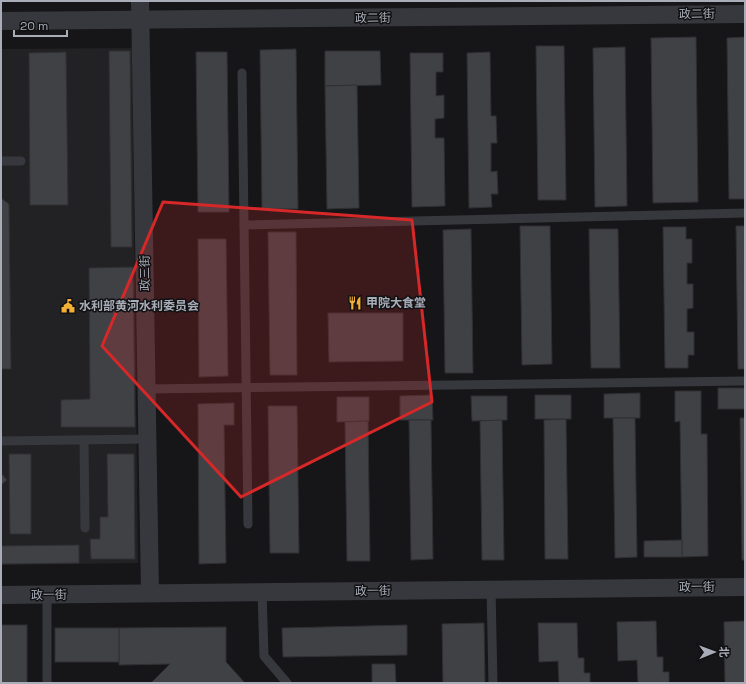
<svg xmlns="http://www.w3.org/2000/svg" width="746" height="684" viewBox="0 0 746 684" font-family="'Space Grotesk','Noto Sans SC',sans-serif">
<style>
.built{fill:#222225}
.building{fill:#404145;stroke:#303034}
.lines{fill:none;stroke-linecap:round;stroke-linejoin:round}
.lane{stroke:#37383d;stroke-width:9}
.street{stroke:#37383d;stroke-width:18}
.marked{fill:#d62828;fill-opacity:0.2;stroke:#d62828;stroke-width:3;stroke-linejoin:round}
.labels{text-anchor:middle;stroke-width:3;stroke-linejoin:round;paint-order:stroke}
.street-label{font-size:12px;fill:#a8adb8;stroke:#111113}
.poi-label{font-size:12px;font-weight:bold;fill:#a8adb8;stroke:#111113;text-anchor:start}
</style>
<rect width="100%" height="100%" fill="#161618"/>
<path class="built" d="M132,48L138,563L1,565V49Z"/>
<g class="building">
<path d="M696,37L698,202L653,203L651,38Z"/>
<path d="M745,37V199H729L727,38Z"/>
<path d="M536,46H564L566,200H538Z"/>
<path d="M625,47L627,206L595,207L593,48Z"/>
<path d="M296,49L298,209H262L260,50Z"/>
<path d="M109,51H130L132,247H111Z"/>
<path d="M325,51H380L381,85L325,86Z"/>
<path d="M66,52L68,205H30L29,53Z"/>
<path d="M196,52H227L229,212H198Z"/>
<path d="M490,52L491,116H496L497,143H491V172L497,171L498,194H491L492,207L469,208L467,53Z"/>
<path d="M410,53H443V72H436V96L444,95V118L435,119V138H444L445,206L412,207Z"/>
<path d="M357,85L359,208L327,209L325,86Z"/>
<path d="M1,198L9,204L11,369H1Z"/>
<path d="M520,226H550L552,364L522,365Z"/>
<path d="M736,226H745V369H738Z"/>
<path d="M663,227H686V239H692V263H687V284H693V308L687,309V332H694V355H688V368H665Z"/>
<path d="M471,229L473,373H445L443,230Z"/>
<path d="M589,229H618L620,368H591Z"/>
<path d="M268,232H296L297,375H270Z"/>
<path d="M198,239H226L228,376L199,377Z"/>
<path d="M133,267L135,427H61V400L90,399L89,268Z"/>
<path d="M328,313H403V361L329,362Z"/>
<rect x="718" y="388" width="27" height="21"/>
<path d="M675,391H701V434H707L708,556L682,557L680,421L675,422Z"/>
<path d="M640,393V418H604V394Z"/>
<path d="M432,395L433,420H400V396Z"/>
<rect x="535" y="395" width="36" height="24"/>
<path d="M471,396H507V420L472,421Z"/>
<path d="M337,397H369V421L337,422Z"/>
<path d="M234,403V425H224L226,563L199,564L198,404Z"/>
<path d="M268,406H297L299,553H270Z"/>
<path d="M613,418H635L637,557L615,558Z"/>
<path d="M740,418H745V560H742Z"/>
<path d="M566,419L568,559H545L544,420Z"/>
<path d="M409,420H431L433,559L411,560Z"/>
<path d="M502,420L504,560H482L480,421Z"/>
<path d="M368,421L370,561H347L345,422Z"/>
<path d="M9,454H31V534H10Z"/>
<path d="M107,454H134L135,559H91L90,539H100V517H108Z"/>
<path d="M1,473L7,480L1,485Z"/>
<path d="M682,540V557H644V541Z"/>
<path d="M79,545V563L1,564V546Z"/>
<path d="M656,621L657,657H663V672H669V683H638L637,660L618,661L617,622Z"/>
<path d="M745,621V683H725L724,622Z"/>
<path d="M484,623L485,683H443L442,624Z"/>
<path d="M538,623H577L578,658H584V673H590V683H559L558,661L539,662Z"/>
<rect x="1" y="625" width="26" height="58"/>
<path d="M407,625V655L283,657L282,628Z"/>
<path d="M226,627V662L245,683H151L170,664L119,665V628Z"/>
<rect x="55" y="628" width="64" height="34"/>
<path d="M372,664H395L396,683H372Z"/>
</g>
<g class="lines">
<g class="lane">
<path d="M242,73L248,524"/>
<path d="M1,161H21"/>
<path d="M244,225L745,213"/>
<path d="M147,389L745,381"/>
<path d="M84,440L85,528"/>
<path d="M1,441L148,439"/>
<path d="M491,589L493,683"/>
<path d="M262,592L264,656L287,683"/>
<path d="M47,595V683"/>
</g>
<g class="street">
<path d="M140,1L150,593"/>
<path d="M1,21L745,14"/>
<path d="M1,595L745,587"/>
</g>
</g>
<path class="marked" d="M163,202L412,220L432,402L241,497L102,346Z"/>
<defs>
<g id="restaurant-bare" transform="scale(1.08)"><path d="M-5-6h1v4h1v-4h1v4h1v-4h1v5L-1.5 .5V6h-2V.5L-5-1ZM5-6V6H3V1.5H1.5Q1.5-4 5-6Z" fill="#f2b134" stroke="#111113" stroke-width="2.5" paint-order="stroke"/></g>
<g id="civic-bare" transform="scale(1.08)"><path d="M-.6-6.5H3V-4.5H.6V-3L4-1V1h2V6H-6V1h2V-1L-.6-3ZM-1.2 2.5V6h2.4V2.5Z" fill="#f2b134" stroke="#111113" stroke-width="2.5" paint-order="stroke"/></g>
</defs>
<g fill-rule="evenodd">
<use href="#restaurant-bare" x="355" y="303"/>
<use href="#civic-bare" x="68" y="306"/>
</g>
<g class="labels">
<g class="street-label">
<text transform="translate(697 14) rotate(-1)" y="4">政二街</text>
<text transform="translate(373 18) rotate(-1)" y="4">政二街</text>
<text transform="translate(145 273) rotate(-91)" y="4">政三街</text>
<text transform="translate(697 587) rotate(-1)" y="4">政一街</text>
<text transform="translate(373 591) rotate(-1)" y="4">政一街</text>
<text transform="translate(49 595) rotate(-1)" y="4">政一街</text>
</g>
<g class="poi-label">
<text x="366" y="307">甲院大食堂</text>
<text x="79" y="310">水利部黄河水利委员会</text>
</g>
</g>
<rect width="746" height="684" fill="none" stroke="#a8adb8" stroke-width="4"/>
<g transform="translate(714 652) rotate(89)" stroke="#111113" stroke-width="3" paint-order="stroke">
<path d="M0-3L7 15L0 10L-7 15Z" fill="#a8adb8"/>
<text y="-6" font-size="11" font-weight="bold" text-anchor="middle" fill="#a8adb8">北</text>
</g>
<path d="M14 30v6h53v-6" fill="none" stroke="#a8adb8" stroke-width="2"/>
<text x="20" y="30" font-size="12" fill="#a8adb8" stroke="#111113" stroke-width="3" paint-order="stroke">20 m</text>
</svg>
